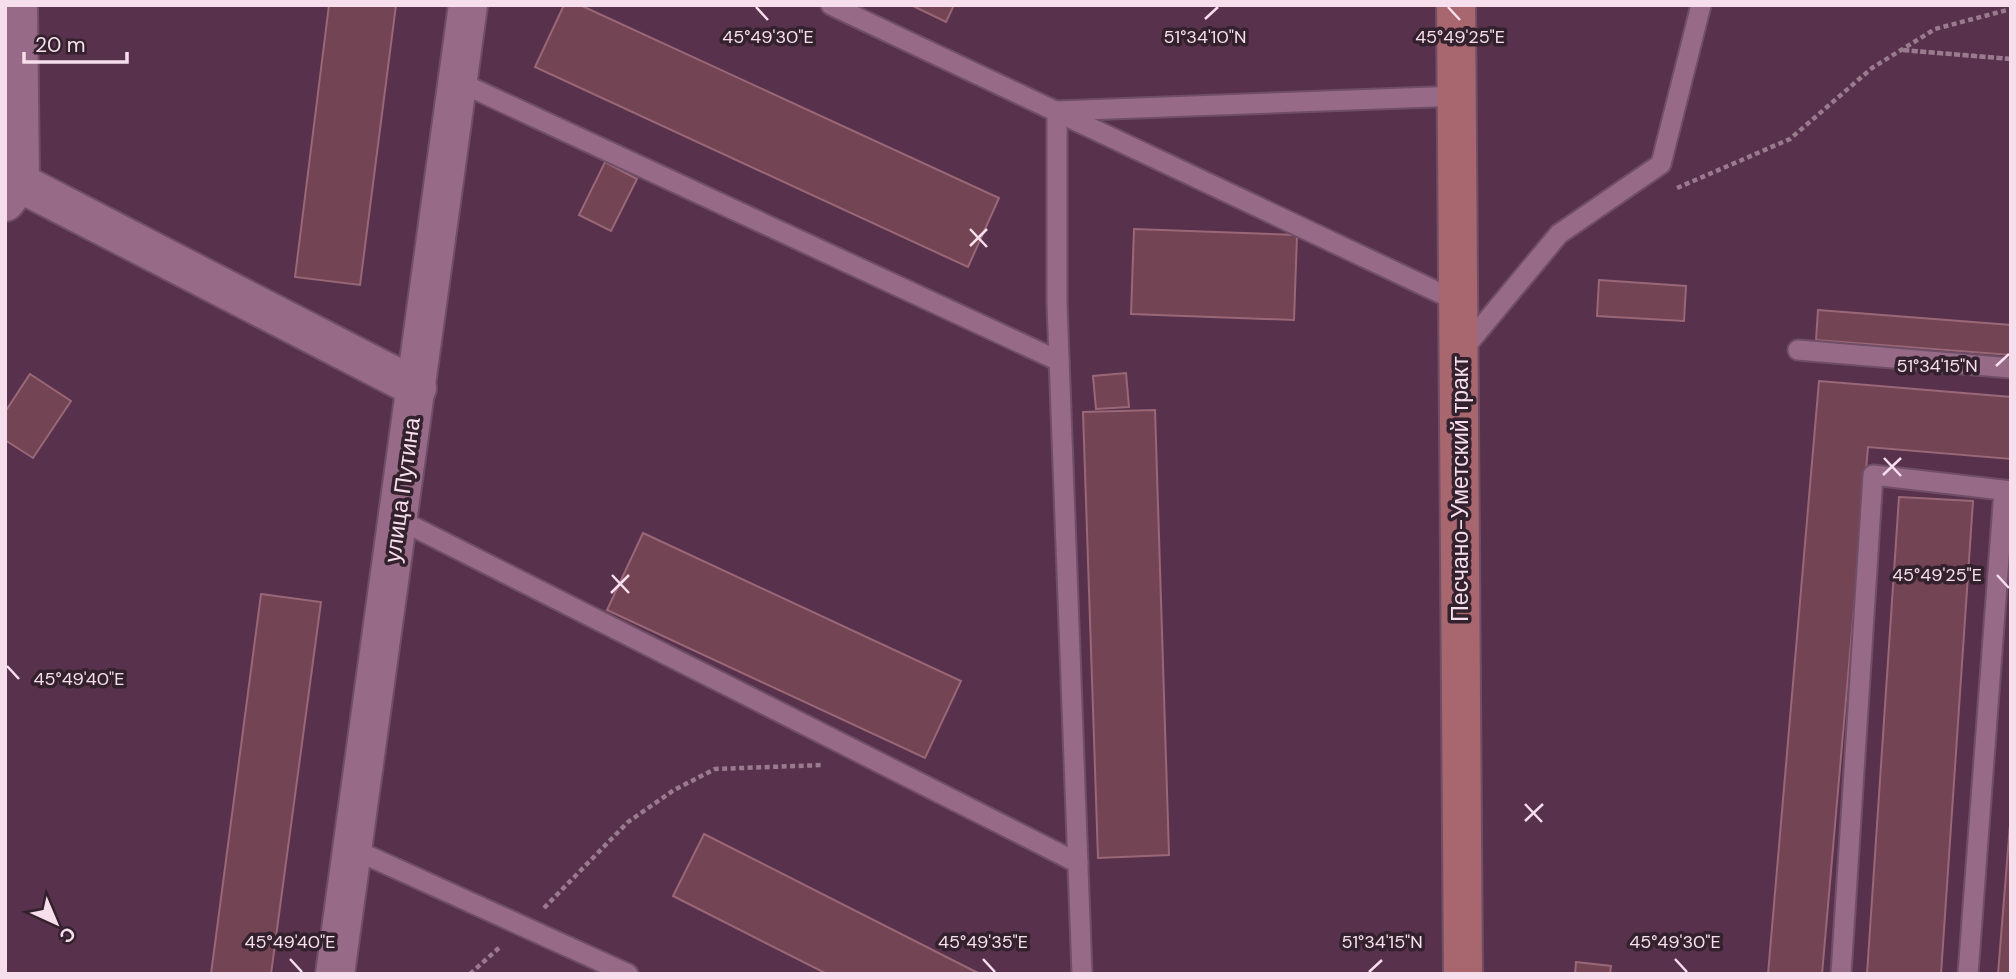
<svg xmlns="http://www.w3.org/2000/svg" width="2016" height="979" viewBox="0 0 2016 979" font-family="'DM Sans',sans-serif">
<style>
.building{fill:#734453;stroke:#9a6777;stroke-width:2}
.lines{fill:none;stroke-linecap:round;stroke-linejoin:round}
.lane-casing{stroke:#704f66;stroke-width:23}
.street-casing{stroke:#704f66;stroke-width:42}
.secondary-casing{stroke:#704f66;stroke-width:42}
.path{stroke:#9a7a8f;stroke-width:4.5;stroke-dasharray:5 3.5;stroke-linecap:butt}
.lane{stroke:#976b88;stroke-width:19}
.street{stroke:#976b88;stroke-width:38}
.secondary{stroke:#a8666e;stroke-width:38}
.ticks{fill:none;stroke:#f7deed;stroke-width:2.5}
.labels{text-anchor:middle;stroke-width:7;stroke-linejoin:round;paint-order:stroke}
.street-label{font-size:23px;fill:#f7deed;stroke:#33212d}
.ticks-label{font-size:18px;text-anchor:middle;fill:#f7deed;stroke:#33212d;stroke-width:7;stroke-linejoin:round;paint-order:stroke}
</style>
<rect width="100%" height="100%" fill="#58324c"/>
<g class="building">
<path d="M329,5H396L360,285L295,277Z"/>
<path d="M564,5H580L999,198L968,267L535,67Z"/>
<path d="M911,5H954L946,22Z"/>
<path d="M605,162L637,179L611,231L579,215Z"/>
<path d="M1134,229L1297,235L1294,320L1131,314Z"/>
<path d="M1599,280L1686,286L1684,321L1597,316Z"/>
<path d="M1818,310L2011,325V355L1816,340Z"/>
<path d="M1126,373L1129,407L1096,409L1093,376Z"/>
<path d="M30,374L71,401L33,458L5,440V412Z"/>
<path d="M1819,381L2011,397V459L1868,447L1822,974H1768Z"/>
<path d="M1155,410L1169,855L1098,858L1083,412Z"/>
<path d="M1899,497L1973,501L1941,974H1867Z"/>
<path d="M643,533L961,681L925,758L607,610Z"/>
<path d="M261,594L321,602L271,974H211Z"/>
<path d="M2011,812V974H1998Z"/>
<path d="M704,834L980,974H827L673,896Z"/>
<path d="M1576,962L1611,966L1610,974H1575Z"/>
</g>
<g class="lines">
<g class="lane-casing">
<g id="lane">
<path d="M831,5L1459,302"/>
<path d="M457,81L1059,361"/>
<path d="M1798,350L2011,368"/>
<path d="M1461,352L1559,234L1661,164L1701,5"/>
<path d="M398,519L1078,863"/>
<path d="M353,849L628,974"/>
<path d="M1082,974L1057,304V111L1459,96"/>
<path d="M1841,974L1873,475L2011,491"/>
<path d="M1968,974L2004,491"/>
</g>
</g>
<g class="street-casing">
<g id="street">
<path d="M20,183L417,388"/>
<path d="M5,202L20,183L18,5"/>
<path d="M335,974L468,5"/>
</g>
</g>
<g class="secondary-casing">
<path id="secondary" d="M1456,5L1463,974"/>
</g>
<g class="path">
<path d="M2011,59L1902,50L2011,59"/>
<path d="M1677,188L1790,139L1872,68L1935,29L2011,9"/>
<path d="M544,908L628,822L674,790L715,769L823,765"/>
<path d="M470,974L501,946"/>
</g>
<use href="#lane" class="lane"/>
<use href="#street" class="street"/>
<use href="#secondary" class="secondary"/>
</g>
<path class="ticks" d="M756,7L768,20M1448,7L1460,20M1205,19L1218,7M970,229L987,247M970,246L987,229M1996,366L2009,354M1884,458L1901,476M1883,475L1901,458M612,575L629,593M1997,575L2009,588M611,593L629,575M7,666L19,679M1525,804L1542,822M1525,821L1543,804M290,959L302,972M983,959L995,972M1675,959L1687,972M1369,972L1382,960"/>
<g class="labels">
<g class="street-label">
<text transform="translate(1460 489) rotate(-90)" y="8">Песчано-Уметский тракт</text>
<text transform="translate(402 490) rotate(-82)" y="8">улица Путина</text>
</g>
</g>
<g class="ticks-label">
<text x="1205" y="43">51°34'10"N</text>
<text x="768" y="43">45°49'30"E</text>
<text x="1460" y="43">45°49'25"E</text>
<text x="1937" y="372">51°34'15"N</text>
<text x="1937" y="581">45°49'25"E</text>
<text x="79" y="685">45°49'40"E</text>
<text x="290" y="948">45°49'40"E</text>
<text x="983" y="948">45°49'35"E</text>
<text x="1675" y="948">45°49'30"E</text>
<text x="1382" y="948">51°34'15"N</text>
</g>
<rect width="2016" height="979" fill="none" stroke="#f7deed" stroke-width="14"/>
<g transform="translate(56 923) rotate(136)" stroke="#33212d" stroke-width="5" paint-order="stroke">
<path d="M0-5L12 26L0 18L-12 26Z" fill="#f7deed"/>
<text y="-10" font-size="19" font-weight="bold" text-anchor="middle" fill="#f7deed">С</text>
</g>
<path d="M24 52v10h103v-10" fill="none" stroke="#f7deed" stroke-width="3.5"/>
<text x="35" y="52" font-size="21" fill="#f7deed" stroke="#33212d" stroke-width="5" paint-order="stroke">20 m</text>
</svg>
